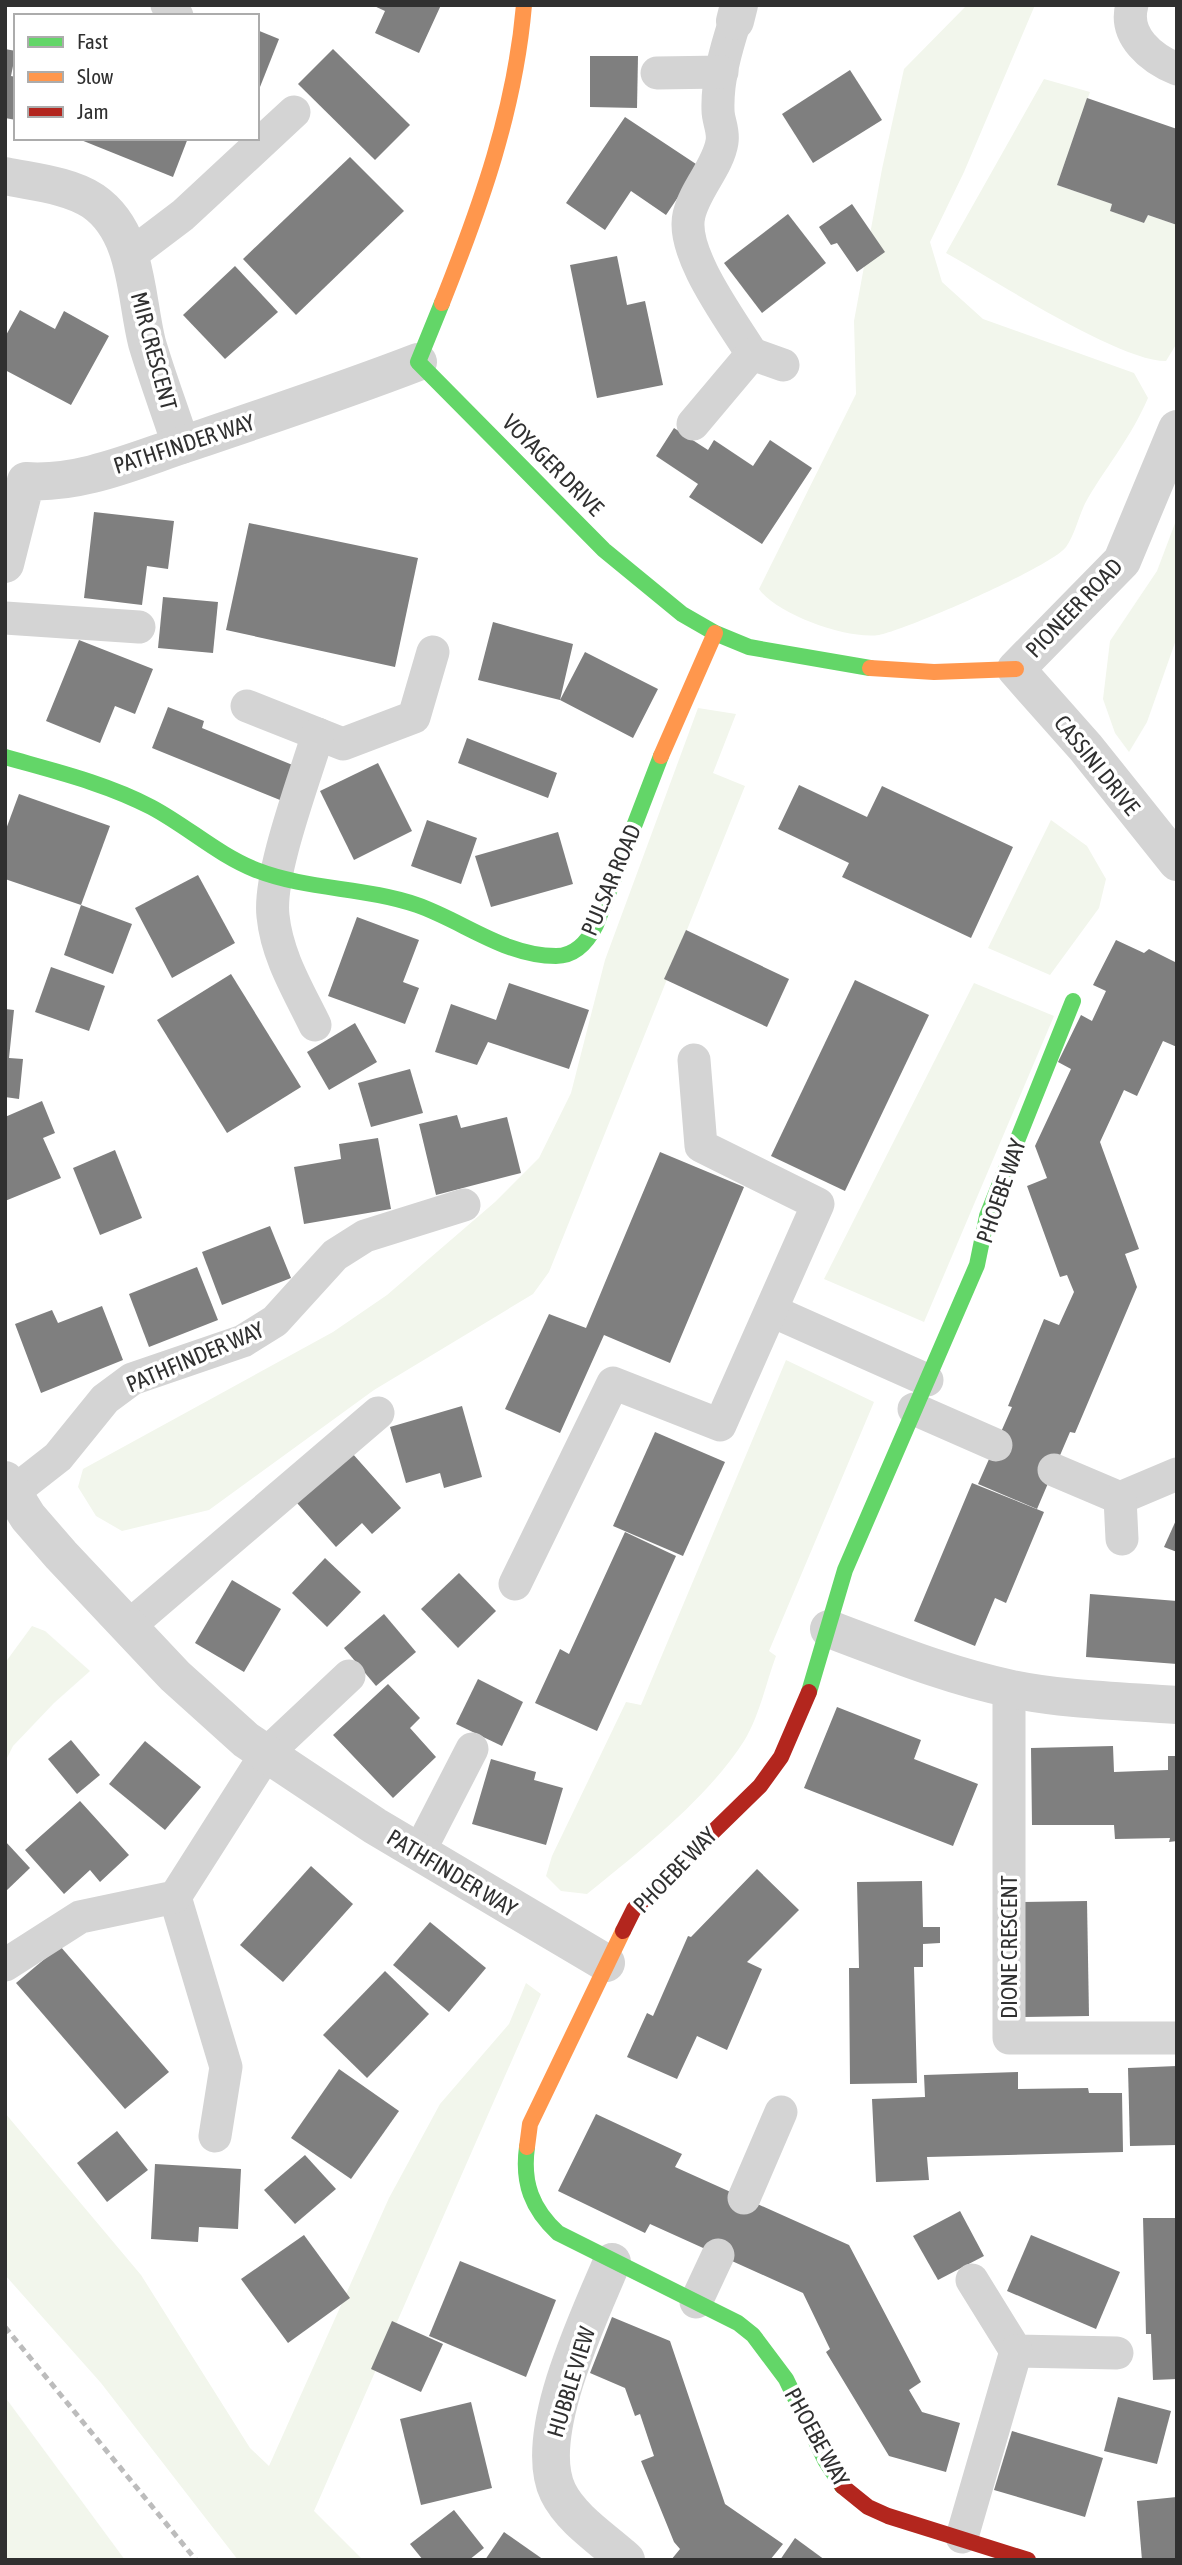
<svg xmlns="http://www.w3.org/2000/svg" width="1182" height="2565" viewBox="0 0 1182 2565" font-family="'Asap Condensed',sans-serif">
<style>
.green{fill:#f2f6ec}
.building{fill:#7f7f7f}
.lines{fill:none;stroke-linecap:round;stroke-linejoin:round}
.lane{stroke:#d4d4d4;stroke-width:33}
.street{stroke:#d4d4d4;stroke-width:38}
.fast{stroke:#63d668;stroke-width:16}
.slow{stroke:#ff974d;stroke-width:16}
.jam{stroke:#b3261e;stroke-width:16}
.rail{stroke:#bcbcbc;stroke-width:5;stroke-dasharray:7 5;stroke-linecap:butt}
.labels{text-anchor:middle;stroke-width:7;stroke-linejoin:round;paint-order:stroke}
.street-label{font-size:23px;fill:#303030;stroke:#fff}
</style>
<rect width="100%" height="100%" fill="#fff"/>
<g class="green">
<path d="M967,5H1035L964,172L930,242L942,282L983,319L1134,373L1148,398C1131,437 1109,463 1088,498C1079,513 1076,533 1066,547C1051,567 908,629 879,635C848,640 776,614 759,589L856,394L854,321L882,169L904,69Z"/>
<path d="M1044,79L1090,92L1057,185L1112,204L1110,211L1144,223L1148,215L1177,225V343L1166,361C1118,361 993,279 946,253Z"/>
<path d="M1177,518V637L1147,722L1129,752L1115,733L1103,699L1110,641L1157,571Z"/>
<path d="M698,708L736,714L713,773L745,786L549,1272L533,1294L374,1390L209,1510L122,1531L96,1516L78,1487L83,1469L333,1332L387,1295L495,1202L539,1158L571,1093L605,960Z"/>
<path d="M1051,820L1087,846L1106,879L1099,908L1050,975L988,948Z"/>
<path d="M974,983L1054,1016L924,1322L824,1279Z"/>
<path d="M786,1360L874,1402L769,1651L776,1656C766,1683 759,1717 744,1741C707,1799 640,1851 587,1894L561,1891L546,1876L552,1856L626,1702L641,1705Z"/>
<path d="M32,1626L45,1631L90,1671L54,1703L13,1746L5,1762V1663Z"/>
<path d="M526,1983L541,1994L314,2511L363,2560H238L101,2383L5,2275V2113L141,2275L250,2448L269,2466L389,2198L440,2104L509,2024Z"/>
<path d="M5,2397L125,2560H5Z"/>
</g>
<g class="building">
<path d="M372,5H441L419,53L375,33L385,11Z"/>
<path d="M257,30L279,39L260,87L257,86Z"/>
<path d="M5,49L16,51L11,76L16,77V120L5,118Z"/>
<path d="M333,49L410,125L375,160L298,84Z"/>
<path d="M590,56H638L637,108L590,107Z"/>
<path d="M850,70L882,120L813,163L782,114Z"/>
<path d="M1087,98L1177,129V225L1148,215L1144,223L1110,211L1112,204L1057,185Z"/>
<path d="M625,117L699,166L666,215L631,191L605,230L566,203Z"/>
<path d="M76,138H188L173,177Z"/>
<path d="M350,157L404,211L296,315L243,259Z"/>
<path d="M852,204L885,252L857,272L837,243L831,245L819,227Z"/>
<path d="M788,214L826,263L762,313L724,263Z"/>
<path d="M617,256L627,305L645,301L663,385L597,398L570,265Z"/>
<path d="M235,266L278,312L225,359L183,315Z"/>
<path d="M20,310L55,329L64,311L109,336L71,405L5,370V337Z"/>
<path d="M674,428L708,450L714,440L753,466L770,440L812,468L762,544L689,497L698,484L656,456Z"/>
<path d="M94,512L174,521L168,569L147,566L142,605L84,598Z"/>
<path d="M249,523L418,558L395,667L226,630Z"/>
<path d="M163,597L218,602L213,653L158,648Z"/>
<path d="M493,622L573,644L560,700L585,652L658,689L633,738L560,700L478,680Z"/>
<path d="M79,640L153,669L135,714L115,706L100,743L46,721Z"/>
<path d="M168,707L204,721L202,728L295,766L280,800L152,748Z"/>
<path d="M467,738L557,773L548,798L458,763Z"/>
<path d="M378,763L412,831L354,860L320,791Z"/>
<path d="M799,785L867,817L882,786L1013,847L971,938L842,877L849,863L778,829Z"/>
<path d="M19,794L110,826L81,905L5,879V832Z"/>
<path d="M427,820L477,838L461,884L411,866Z"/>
<path d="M558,832L573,884L491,907L475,856Z"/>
<path d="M198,875L235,943L172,978L135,908Z"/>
<path d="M81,905L132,924L113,974L64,955Z"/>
<path d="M357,917L419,940L403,982L419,988L405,1024L328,996Z"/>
<path d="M686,930L789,979L767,1027L664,979Z"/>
<path d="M1116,940L1144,953L1149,949L1175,962L1177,1047L1163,1041L1137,1096L1124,1090L1100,1142L1139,1249L1125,1254L1137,1287L1075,1433L1070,1432L1037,1509L978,1484L1012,1407L1008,1406L1044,1319L1059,1325L1074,1292L1067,1275L1060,1277L1027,1186L1047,1178L1035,1146L1071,1069L1058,1062L1081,1015L1092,1021L1106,991L1093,985Z"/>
<path d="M51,967L105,986L89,1031L35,1012Z"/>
<path d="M231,974L301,1087L227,1133L157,1020Z"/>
<path d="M855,980L929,1015L845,1191L771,1156Z"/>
<path d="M509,983L589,1010L569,1069L488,1042L477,1065L435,1052L451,1004L496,1020Z"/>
<path d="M5,1009L14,1010L9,1058L23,1059L19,1099L5,1097Z"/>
<path d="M355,1023L377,1062L329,1090L307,1052Z"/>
<path d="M410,1069L423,1113L371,1127L358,1083Z"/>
<path d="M42,1101L55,1133L43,1138L61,1178L5,1201V1117Z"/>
<path d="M457,1115L461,1128L507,1117L521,1173L436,1195L419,1124Z"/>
<path d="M378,1138L391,1209L304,1224L294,1167L341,1159L339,1144Z"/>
<path d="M115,1150L142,1218L100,1235L73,1168Z"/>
<path d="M660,1152L744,1187L670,1363L604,1335L560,1433L505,1409L549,1314L586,1328Z"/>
<path d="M270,1226L291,1278L222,1305L202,1252Z"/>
<path d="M197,1267L218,1320L149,1347L129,1294Z"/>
<path d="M102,1306L123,1360L41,1393L15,1324L52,1310L58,1323Z"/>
<path d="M462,1406L482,1477L444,1488L440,1473L406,1483L390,1427Z"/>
<path d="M655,1432L725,1462L683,1556L613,1526Z"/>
<path d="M352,1453L401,1508L372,1534L362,1523L336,1547L297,1503Z"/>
<path d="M972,1483L1044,1512L1006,1603L995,1598L975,1646L914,1621Z"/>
<path d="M1177,1518V1552L1164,1547Z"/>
<path d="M625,1532L676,1556L597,1731L535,1703L560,1649L569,1654Z"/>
<path d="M325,1558L361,1592L327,1627L292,1593Z"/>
<path d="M459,1573L496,1611L458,1648L421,1609Z"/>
<path d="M232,1580L281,1609L244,1672L195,1643Z"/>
<path d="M1090,1594L1177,1601V1664L1086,1657Z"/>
<path d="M384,1614L416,1652L376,1686L344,1648Z"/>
<path d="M478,1679L523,1702L502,1746L456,1724Z"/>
<path d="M388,1684L420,1718L410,1728L436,1757L393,1798L333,1735Z"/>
<path d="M837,1707L921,1740L914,1759L978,1784L953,1846L804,1788Z"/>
<path d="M71,1740L100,1775L77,1794L48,1759Z"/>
<path d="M145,1741L201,1787L165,1830L109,1784Z"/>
<path d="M1113,1746L1114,1772L1168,1770V1756H1177V1841L1169,1842L1170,1838L1115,1839L1114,1825H1032L1031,1748Z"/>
<path d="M491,1759L536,1772L534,1780L563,1788L546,1845L472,1824Z"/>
<path d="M80,1801L129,1855L100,1882L90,1870L64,1894L25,1850Z"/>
<path d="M5,1841L30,1868L5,1892Z"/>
<path d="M311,1866L353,1904L283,1982L240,1945Z"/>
<path d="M757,1869L799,1910L747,1962L762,1969L727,2050L697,2036L677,2079L627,2057L647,2013L653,2016L688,1936L691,1937Z"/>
<path d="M922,1881L923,1927H940V1943L923,1944V1967H914L917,2083L850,2084L849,1968H859L857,1882Z"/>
<path d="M1087,1901L1089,2016L1025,2017L1023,1902Z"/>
<path d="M430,1922L486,1968L449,2012L393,1965Z"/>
<path d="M60,1946L169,2072L125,2109L16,1983Z"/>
<path d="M385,1971L429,2014L367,2078L323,2035Z"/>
<path d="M1177,2066V2145L1130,2146L1128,2068Z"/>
<path d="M339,2069L399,2111L351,2179L291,2138Z"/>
<path d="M1018,2072V2089L1088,2088L1089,2093H1122L1123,2152L927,2157L929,2180L876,2182L872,2099L925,2097L924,2075Z"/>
<path d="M596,2114L682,2154L675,2167L849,2245L921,2382L909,2390L922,2412L960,2423L946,2472L889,2456L826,2352L830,2349L803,2293L650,2224L645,2233L558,2191Z"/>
<path d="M117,2131L148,2170L107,2202L77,2163Z"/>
<path d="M305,2155L336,2189L295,2224L264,2190Z"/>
<path d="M155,2164L241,2169L238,2229L199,2227L198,2242L151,2239Z"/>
<path d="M960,2211L984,2256L938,2280L913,2236Z"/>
<path d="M1143,2218H1177V2379L1153,2380L1151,2334H1146Z"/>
<path d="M304,2235L350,2298L288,2343L241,2279Z"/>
<path d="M1031,2235L1120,2272L1096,2329L1007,2291Z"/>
<path d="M460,2261L556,2300L526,2377L429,2336Z"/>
<path d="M612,2317L670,2341L725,2504L783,2544L770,2560H671L680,2549L674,2542L641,2461L654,2456L640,2414L635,2416L625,2388L590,2373Z"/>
<path d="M392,2321L443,2344L421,2392L371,2369Z"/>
<path d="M1118,2397L1171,2411L1157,2464L1104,2451Z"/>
<path d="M471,2402L492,2488L421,2505L400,2419Z"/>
<path d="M1012,2431L1103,2458L1085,2517L994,2490Z"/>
<path d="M1177,2497V2558L1142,2560L1137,2501Z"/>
<path d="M454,2510L484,2548L469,2560H423L410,2544Z"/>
<path d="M504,2532L544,2560H485Z"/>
<path d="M795,2538L825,2560H780Z"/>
</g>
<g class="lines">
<g class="lane">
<path d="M167,5L177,16"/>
<path d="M1132,5C1123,36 1152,59 1177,69"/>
<path d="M735,21C726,49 717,80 718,110C718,121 724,130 722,142C718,167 695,189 689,215C680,253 732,321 752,354"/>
<path d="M657,73L722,72"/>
<path d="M129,256L183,215L294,112"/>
<path d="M693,424L752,354L783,365"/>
<path d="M5,618L139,627"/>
<path d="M247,706L343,744L414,717L433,652"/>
<path d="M315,1025C298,990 277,956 273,916C268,874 305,778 318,734"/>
<path d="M772,1311L927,1380"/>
<path d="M914,1409L996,1445"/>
<path d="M1054,1470L1120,1498L1177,1474"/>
<path d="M12,1493L58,1457L105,1399L132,1379L243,1341L275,1321L335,1255L365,1236L464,1205"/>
<path d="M1120,1498L1122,1539"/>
<path d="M515,1584L613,1383L720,1425L818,1204L701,1146L694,1060"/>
<path d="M129,1626L378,1413"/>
<path d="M1009,1688V2038H1177"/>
<path d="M419,1852L472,1749"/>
<path d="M175,1897L226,2067L215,2136"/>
<path d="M5,1965L80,1917L175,1897L266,1754L349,1676"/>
<path d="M744,2198L781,2112"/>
<path d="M972,2280L1016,2351L1117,2353"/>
<path d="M696,2302L718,2255"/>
<path d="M962,2537L1016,2351"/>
</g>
<g class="street">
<path d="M735,21L739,5"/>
<path d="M5,176C33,182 69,185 93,201C138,232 135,295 147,343C157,377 170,411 181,445"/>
<path d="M1177,429L1122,561L1016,669L1086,748L1177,862"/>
<path d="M5,564L26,481C82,485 138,459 191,442C267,416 343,391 418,362"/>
<path d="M5,1480L28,1517L61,1555L175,1676L246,1740L375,1826L606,1963"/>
<path d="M829,1629C888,1651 949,1676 1012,1689C1066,1700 1122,1701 1177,1705"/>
<path d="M612,2262C589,2317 531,2436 558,2492C571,2519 604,2540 626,2560"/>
</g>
<g class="fast">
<path d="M442,303L418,362L604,550L682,614L715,633L749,647L870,668"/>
<path d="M5,757C54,771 105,783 151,807C187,826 218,855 256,870C307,890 365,887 417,905C463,921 505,956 556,956C576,956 588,941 596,925L661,756"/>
<path d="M809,1692L845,1570L977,1265L987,1216L1073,1001"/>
<path d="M527,2147C522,2183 532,2209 558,2233L738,2323L753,2335L786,2379L825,2460L842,2486"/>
</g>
<g class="slow">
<path d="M442,303C481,205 515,110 524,5"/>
<path d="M870,668L934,672L1016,669"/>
<path d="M661,756L715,633"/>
<path d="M527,2147L530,2124L623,1931"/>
</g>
<g class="jam">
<path d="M623,1931L634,1909L760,1786L781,1757L809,1692"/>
<path d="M842,2486L868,2507L888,2516L1028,2560"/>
</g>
<path class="rail" d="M5,2327L196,2560"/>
</g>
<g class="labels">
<g class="street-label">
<text transform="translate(154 351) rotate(75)" y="8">MIR CRESCENT</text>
<text transform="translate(184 444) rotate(-18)" y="8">PATHFINDER WAY</text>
<text transform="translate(553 465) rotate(45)" y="8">VOYAGER DRIVE</text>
<text transform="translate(1074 608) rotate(-46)" y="8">PIONEER ROAD</text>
<text transform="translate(1097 765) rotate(51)" y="8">CASSINI DRIVE</text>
<text transform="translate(611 880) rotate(-67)" y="8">PULSAR ROAD</text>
<text transform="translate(1001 1191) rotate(-71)" y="8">PHOEBE WAY</text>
<text transform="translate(195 1357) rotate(-23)" y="8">PATHFINDER WAY</text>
<text transform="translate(675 1870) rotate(-46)" y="8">PHOEBE WAY</text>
<text transform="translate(452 1873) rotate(31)" y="8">PATHFINDER WAY</text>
<text transform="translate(1009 1947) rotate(-90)" y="8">DIONE CRESCENT</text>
<text transform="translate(571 2382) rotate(-73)" y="8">HUBBLE VIEW</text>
<text transform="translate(817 2437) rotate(61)" y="8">PHOEBE WAY</text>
</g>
</g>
<rect width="1182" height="2565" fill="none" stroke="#303030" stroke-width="14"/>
<rect x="14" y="14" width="245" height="126" fill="#ffffff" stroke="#acacac" stroke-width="2"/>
<rect x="28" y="37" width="35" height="10" fill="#63d668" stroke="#acacac" stroke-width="2"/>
<text x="77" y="49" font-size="21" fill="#303030">Fast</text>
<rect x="28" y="72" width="35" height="10" fill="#ff974d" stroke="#acacac" stroke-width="2"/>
<text x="77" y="84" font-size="21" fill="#303030">Slow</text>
<rect x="28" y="107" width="35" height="10" fill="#b3261e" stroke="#acacac" stroke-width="2"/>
<text x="77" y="119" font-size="21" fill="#303030">Jam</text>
</svg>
